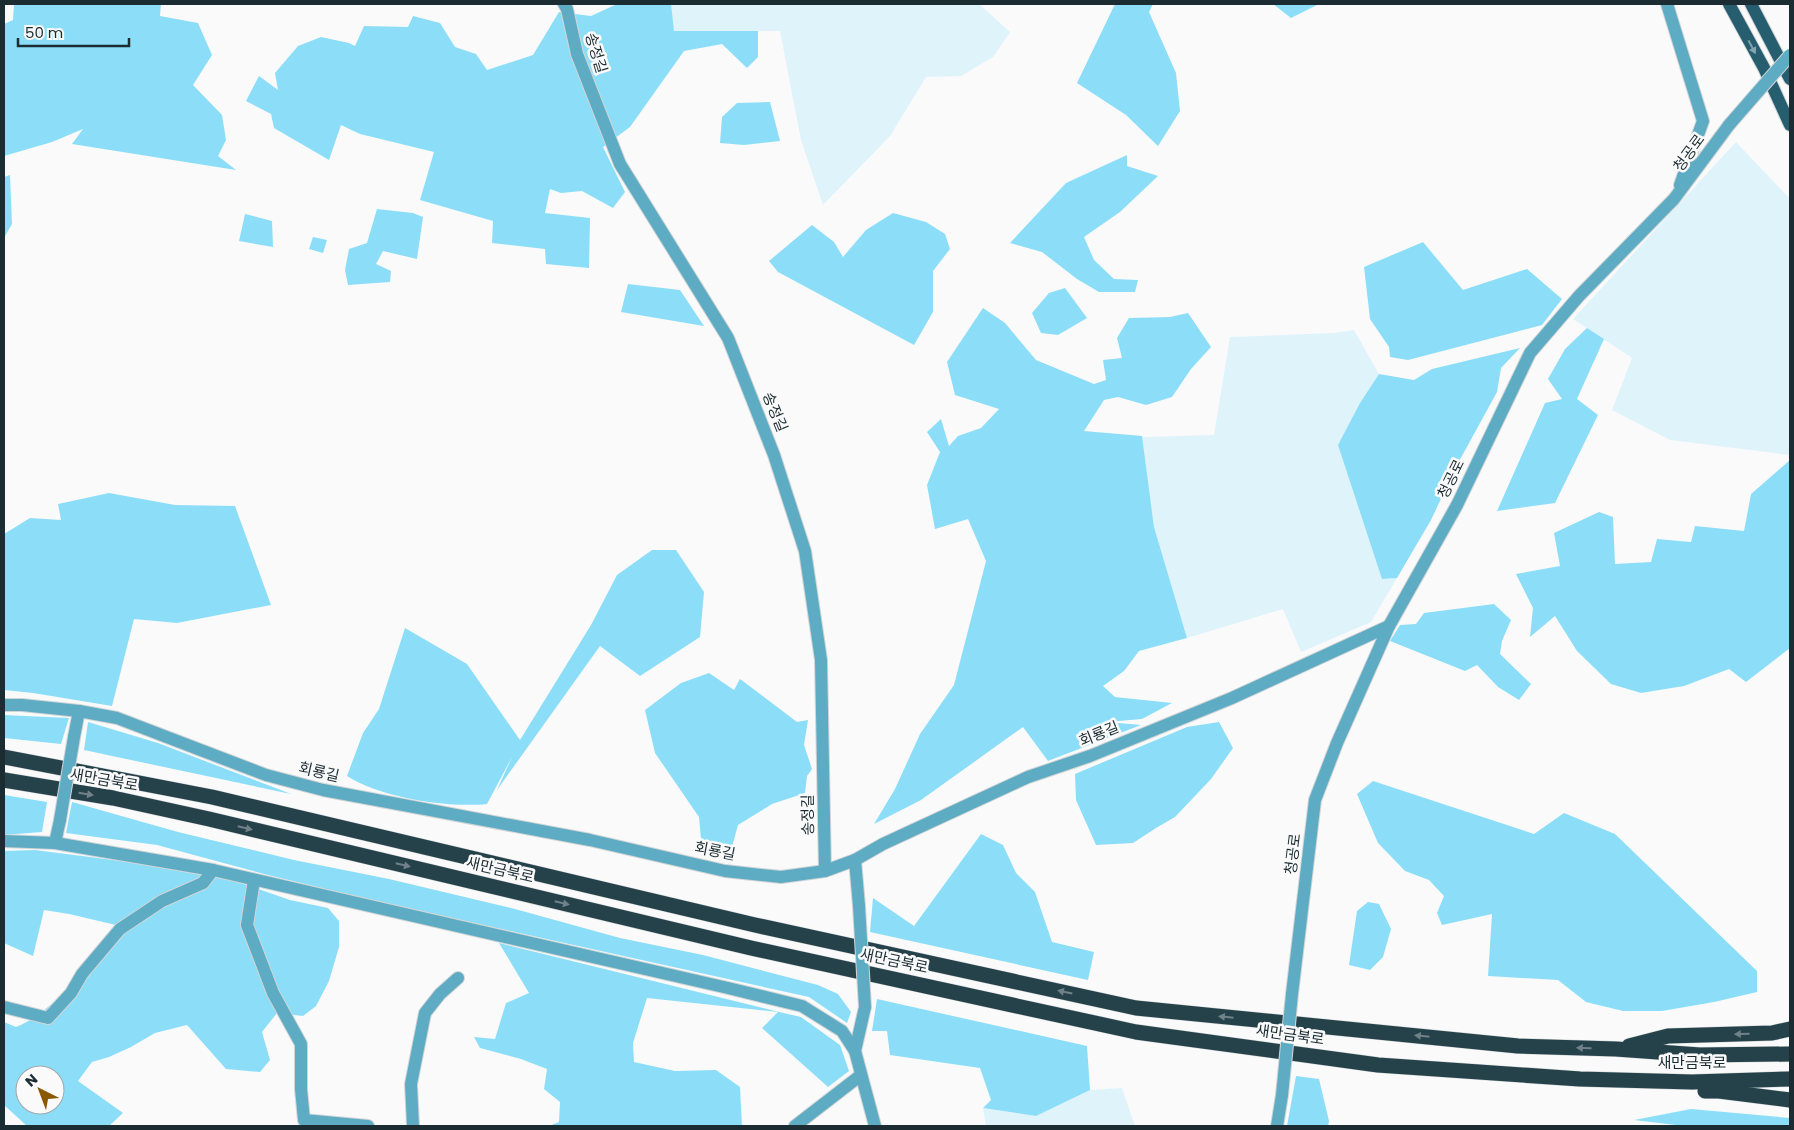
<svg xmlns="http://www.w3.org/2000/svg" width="1794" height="1130" viewBox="0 0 1794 1130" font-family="Poppins,'Noto Sans KR',sans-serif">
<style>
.built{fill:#dff3fb}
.green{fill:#8cdef8;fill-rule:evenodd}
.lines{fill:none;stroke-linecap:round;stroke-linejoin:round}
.minor-casing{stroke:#d2d5d6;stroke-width:14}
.major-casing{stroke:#d2d5d6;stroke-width:14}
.highway-casing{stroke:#d2d5d6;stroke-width:16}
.minor{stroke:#5eacc4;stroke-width:12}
.major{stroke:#265e6f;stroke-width:12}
.highway{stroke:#25424b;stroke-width:15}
.minor-bridge-casing{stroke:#d2d5d6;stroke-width:14;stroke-linecap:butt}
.minor-bridge{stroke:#5eacc4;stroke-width:12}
.oneway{fill:#85a4ae}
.oneway2{fill:#708288}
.labels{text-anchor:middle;stroke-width:5;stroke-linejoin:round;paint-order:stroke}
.street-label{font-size:15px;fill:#1b2c32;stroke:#fafafa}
</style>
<rect width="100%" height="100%" fill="#fafafa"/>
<g class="built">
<path d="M671,4H979L1010,32L993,57L961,76L926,77L890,136L823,205L801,140L780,31H673Z"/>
<path d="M1736,142L1790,199V455L1670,440L1612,410L1632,358L1573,319Z"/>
<path d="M1354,330L1379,374L1360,403L1382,579L1397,578L1371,622L1301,652L1283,609L1187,638L1154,527L1142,437L1214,435L1230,337L1334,333Z"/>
<path d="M1122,1088L1135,1126H986L983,1108L1036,1116L1090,1090Z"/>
</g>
<g class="green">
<path d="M14,4H161L160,16L198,23L212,55L193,85L222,115L226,140L218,156L236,170L72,144L83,129L52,142L4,156V24L13,20Z"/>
<path d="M617,4H671L674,31H758V57L747,68L722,44L684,51L630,127L603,147L625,192L613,208L582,191L561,193L550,189L545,213L590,218L589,268L546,264L545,249L492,243L493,221L420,200L434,152L360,134L341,125L329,160L274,128L271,114L246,101L259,76L278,90L275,73L298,46L321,37L349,43L355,46L364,26L408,27L413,16L440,23L455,47L476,54L487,70L533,55L559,12L591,16Z"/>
<path d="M1115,4H1153L1149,12L1176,73L1180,111L1158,146L1126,115L1077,83Z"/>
<path d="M1273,4H1319L1291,18Z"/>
<path d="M770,102L780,141L744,145L720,143L722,117L737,103Z"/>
<path d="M1127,155V166L1158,176L1120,212L1084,237L1094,260L1114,279L1138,280L1135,292H1099L1077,279L1042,252L1010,243L1066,183Z"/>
<path d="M10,175L12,224L4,238V177Z"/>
<path d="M377,209L413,213L423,217L417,259L383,251L376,264L391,271L390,282L348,285L345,270L349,249L367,243Z"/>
<path d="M893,213L926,222L945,234L950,249L933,271V312L914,345L778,272L769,261L812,225L834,242L843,257L866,230Z"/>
<path d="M245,214L272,221L273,247L239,241Z"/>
<path d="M313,237L327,240L323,253L309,249Z"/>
<path d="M1423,242L1463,290L1527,269L1562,299L1542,325L1408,360L1390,357L1389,347L1370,319L1364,267Z"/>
<path d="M628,284L680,290L704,326L621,312Z"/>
<path d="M1065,288L1087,318L1058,335L1041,333L1032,313L1049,293Z"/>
<path d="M983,308L1005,323L1036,360L1094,384L1106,380L1103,360L1122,358L1117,338L1129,318L1170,317L1188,313L1211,347L1191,369L1172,397L1146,405L1118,397L1104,400L1084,431L1142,436L1154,527L1187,638L1139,651L1124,671L1103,686L1115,697L1172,703L1142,719L1107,722L1141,725L1048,761L1023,727L921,800L874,824L895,789L920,734L954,685L986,561L968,519L935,529L927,485L940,452L927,432L941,419L949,446L958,436L981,428L999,409L955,395L947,362Z"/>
<path d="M1587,328L1604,339L1577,399L1598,415L1555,503L1497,511L1545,403L1562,399L1548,379L1565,349Z"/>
<path d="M1520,348L1501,368L1497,392L1457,465L1431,520L1397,578L1382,579L1338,445L1360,403L1379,374L1414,380L1432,369Z"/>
<path d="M1790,460V648L1746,682L1729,669L1684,686L1641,693L1611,684L1577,651L1555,616L1530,637L1533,608L1516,574L1560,566L1554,533L1599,512L1613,517L1615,564L1651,562L1657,539L1691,542L1695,526L1744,531L1751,494Z"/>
<path d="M109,493L175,505L235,506L271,605L177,623L134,619L112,706L33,693L4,690V534L30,518L61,520L58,504Z"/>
<path d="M652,550H676L704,592L700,637L640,676L600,646L497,790L512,757L487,804C447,808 382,798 347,776L363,733L379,709L405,628L467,664L520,740L591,625L617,575Z"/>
<path d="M1494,604L1511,620L1502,641L1500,654L1531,684L1519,700L1498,687L1477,665L1465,671L1390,641L1400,625L1416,624L1424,613Z"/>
<path d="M709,673L734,690L740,679L797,722L808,720L804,745L812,769L807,776L805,793L772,804L738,825L730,854L702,850L699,817L655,753L645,710L681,683Z"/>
<path d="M4,715L69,718L61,744L4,738Z"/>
<path d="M88,722L158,743L291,794L84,750Z"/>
<path d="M1219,722L1233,748L1211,779L1175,817L1156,828L1133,843L1096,845L1076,800L1075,774L1187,727Z"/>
<path d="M1373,781L1534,834L1564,813L1615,834L1757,971V992L1714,1002L1662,1011H1623L1586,1002L1558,980L1488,976L1492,914L1442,925L1437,913L1444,896L1429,880L1405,871L1378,843L1357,794Z"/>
<path d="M4,795L47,802L42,832L4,835Z"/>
<path d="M72,802L178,832L294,860L389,879L515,909L620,938L703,955L818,985L838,994L851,1012L847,1023L809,997L392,905L268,875L157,845L66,833Z"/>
<path d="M981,834L1003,845L1016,873L1035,892L1052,942L1094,952L1088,980L870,932L873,898L914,926Z"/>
<path d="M35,850L129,862L235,881L290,900L328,908L339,921V947L329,981L316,1006L303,1016L277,1013L262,1032L270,1060L260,1072L226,1069L187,1025L155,1033L131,1047L109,1057L92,1062L78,1081L123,1113L109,1126H27L4,1105V1022L16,1027C60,1009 88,961 116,925L69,914L44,910L33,956L4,943V851ZM25,1075H55V1105H25Z"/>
<path d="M1368,902L1379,904L1391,929L1383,957L1370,970L1349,965L1357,911Z"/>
<path d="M499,943L779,1012L801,1017L840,1045L849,1071L828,1087L762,1028L778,1012L647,998L633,1043L634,1062L675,1071L716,1070L740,1087L742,1126H549L559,1122L560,1102L544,1089L547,1069L521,1059L480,1048L474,1037L495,1039L506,1003L529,993Z"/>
<path d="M877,999L1087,1046L1090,1090L1036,1116L983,1108L991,1100L980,1068L890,1055L887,1031H872Z"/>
<path d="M1296,1076L1319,1079L1329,1121L1328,1126H1287Z"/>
<path d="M1691,1109L1790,1118V1126H1684L1634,1120Z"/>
</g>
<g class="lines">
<g class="minor-casing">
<g id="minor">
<path d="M564,4L567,9L577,54L620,164L728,338L774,455L805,551L821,660L825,871"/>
<path d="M1667,4L1703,121L1680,185"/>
<path d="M4,705H22L79,711L117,718L266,775L323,790L590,840L725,871L781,877L825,871L855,860L883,844L1028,777L1090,756L1232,698L1389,626"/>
<path d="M74,737L79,711"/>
<path d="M4,841L55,843L213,870L728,988L802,1006L842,1031L855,1051L875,1126"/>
<path d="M55,843L60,820"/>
<path d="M855,860L859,906"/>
<path d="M254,880L247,925L273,993L301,1044V1089L304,1120L368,1126"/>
<path d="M1292,994L1315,800L1337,743L1389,626L1457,505L1530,353L1579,296L1674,199L1729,125"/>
<path d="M4,1007L48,1018L71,993L82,974L120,929L162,901L203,883L213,870"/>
<path d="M855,1051L865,1007"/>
<path d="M413,1126L411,1084L425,1013L440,994L458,978"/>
<path d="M795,1126L861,1075"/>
<path d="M1277,1126L1282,1095"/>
</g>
</g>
<g class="major-casing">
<g id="major">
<path d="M1729,4L1764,68L1790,125"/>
<path d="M1751,4L1790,79"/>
</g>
</g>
<g class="highway-casing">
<g id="highway">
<path d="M4,757L212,797L755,925L1136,1008L1518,1046L1616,1049L1700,1055L1790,1054"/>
<path d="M4,780L113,798L209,819L751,948L1136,1032L1378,1065L1580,1079L1692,1082L1790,1079"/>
<path d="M1629,1046L1668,1036L1772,1033L1790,1029"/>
<path d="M1705,1091H1719L1790,1100"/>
</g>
</g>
<use href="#minor" class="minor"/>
<use href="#major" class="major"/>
<use href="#highway" class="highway"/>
<g class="minor-bridge-casing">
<g id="minor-bridge">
<path d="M1729,125L1790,55"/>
<path d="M60,820L74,737"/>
<path d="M859,906L865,1007"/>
<path d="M1282,1095L1292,994"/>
</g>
</g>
<use href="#minor-bridge" class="minor-bridge"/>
</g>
<defs><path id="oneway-solid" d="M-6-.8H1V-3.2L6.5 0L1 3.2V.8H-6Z" transform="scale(1.25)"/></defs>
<use class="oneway" href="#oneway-solid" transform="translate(1752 47) rotate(62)"/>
<g class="oneway2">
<use href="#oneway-solid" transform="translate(86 794) rotate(9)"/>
<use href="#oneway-solid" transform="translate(245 828) rotate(13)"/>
<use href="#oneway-solid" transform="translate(403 865) rotate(13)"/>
<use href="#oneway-solid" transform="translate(562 903) rotate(13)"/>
<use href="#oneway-solid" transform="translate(1065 992) rotate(-168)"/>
<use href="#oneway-solid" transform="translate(1226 1017) rotate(-174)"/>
<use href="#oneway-solid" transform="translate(1742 1034) rotate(179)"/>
<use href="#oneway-solid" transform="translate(1422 1036) rotate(-174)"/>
<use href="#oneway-solid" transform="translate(1584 1048) rotate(-178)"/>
</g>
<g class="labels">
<g class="street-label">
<text transform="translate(596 53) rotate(73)" y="5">송정길</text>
<text transform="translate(1689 153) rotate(-54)" y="5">청공로</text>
<text transform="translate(775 412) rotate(68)" y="5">송정길</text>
<text transform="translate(1451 479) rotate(-64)" y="5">청공로</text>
<text transform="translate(1099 734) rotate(-22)" y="5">회룡길</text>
<text transform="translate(319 772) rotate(13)" y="5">회룡길</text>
<text transform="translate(104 780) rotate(10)" y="5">새만금북로</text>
<text transform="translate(808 815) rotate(-91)" y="5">송정길</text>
<text transform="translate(715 851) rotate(11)" y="5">회룡길</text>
<text transform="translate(1293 854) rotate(-83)" y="5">청공로</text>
<text transform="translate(500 870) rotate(13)" y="5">새만금북로</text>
<text transform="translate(894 961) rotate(12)" y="5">새만금북로</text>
<text transform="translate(1290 1035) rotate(8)" y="5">새만금북로</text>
<text x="1692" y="1068">새만금북로</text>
</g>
</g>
<rect width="1794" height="1130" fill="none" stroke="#1b2c32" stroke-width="10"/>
<g transform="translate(40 1090) rotate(318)"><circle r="24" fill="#fafafa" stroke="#a1a8aa"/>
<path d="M0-4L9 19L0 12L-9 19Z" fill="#8a5702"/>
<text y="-8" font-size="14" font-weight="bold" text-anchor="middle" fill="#1b2c32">N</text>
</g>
<path d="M18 38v8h111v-8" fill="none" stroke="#1b2c32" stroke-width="2.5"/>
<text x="25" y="38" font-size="15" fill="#1b2c32" stroke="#fafafa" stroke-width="4" paint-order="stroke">50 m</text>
</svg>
